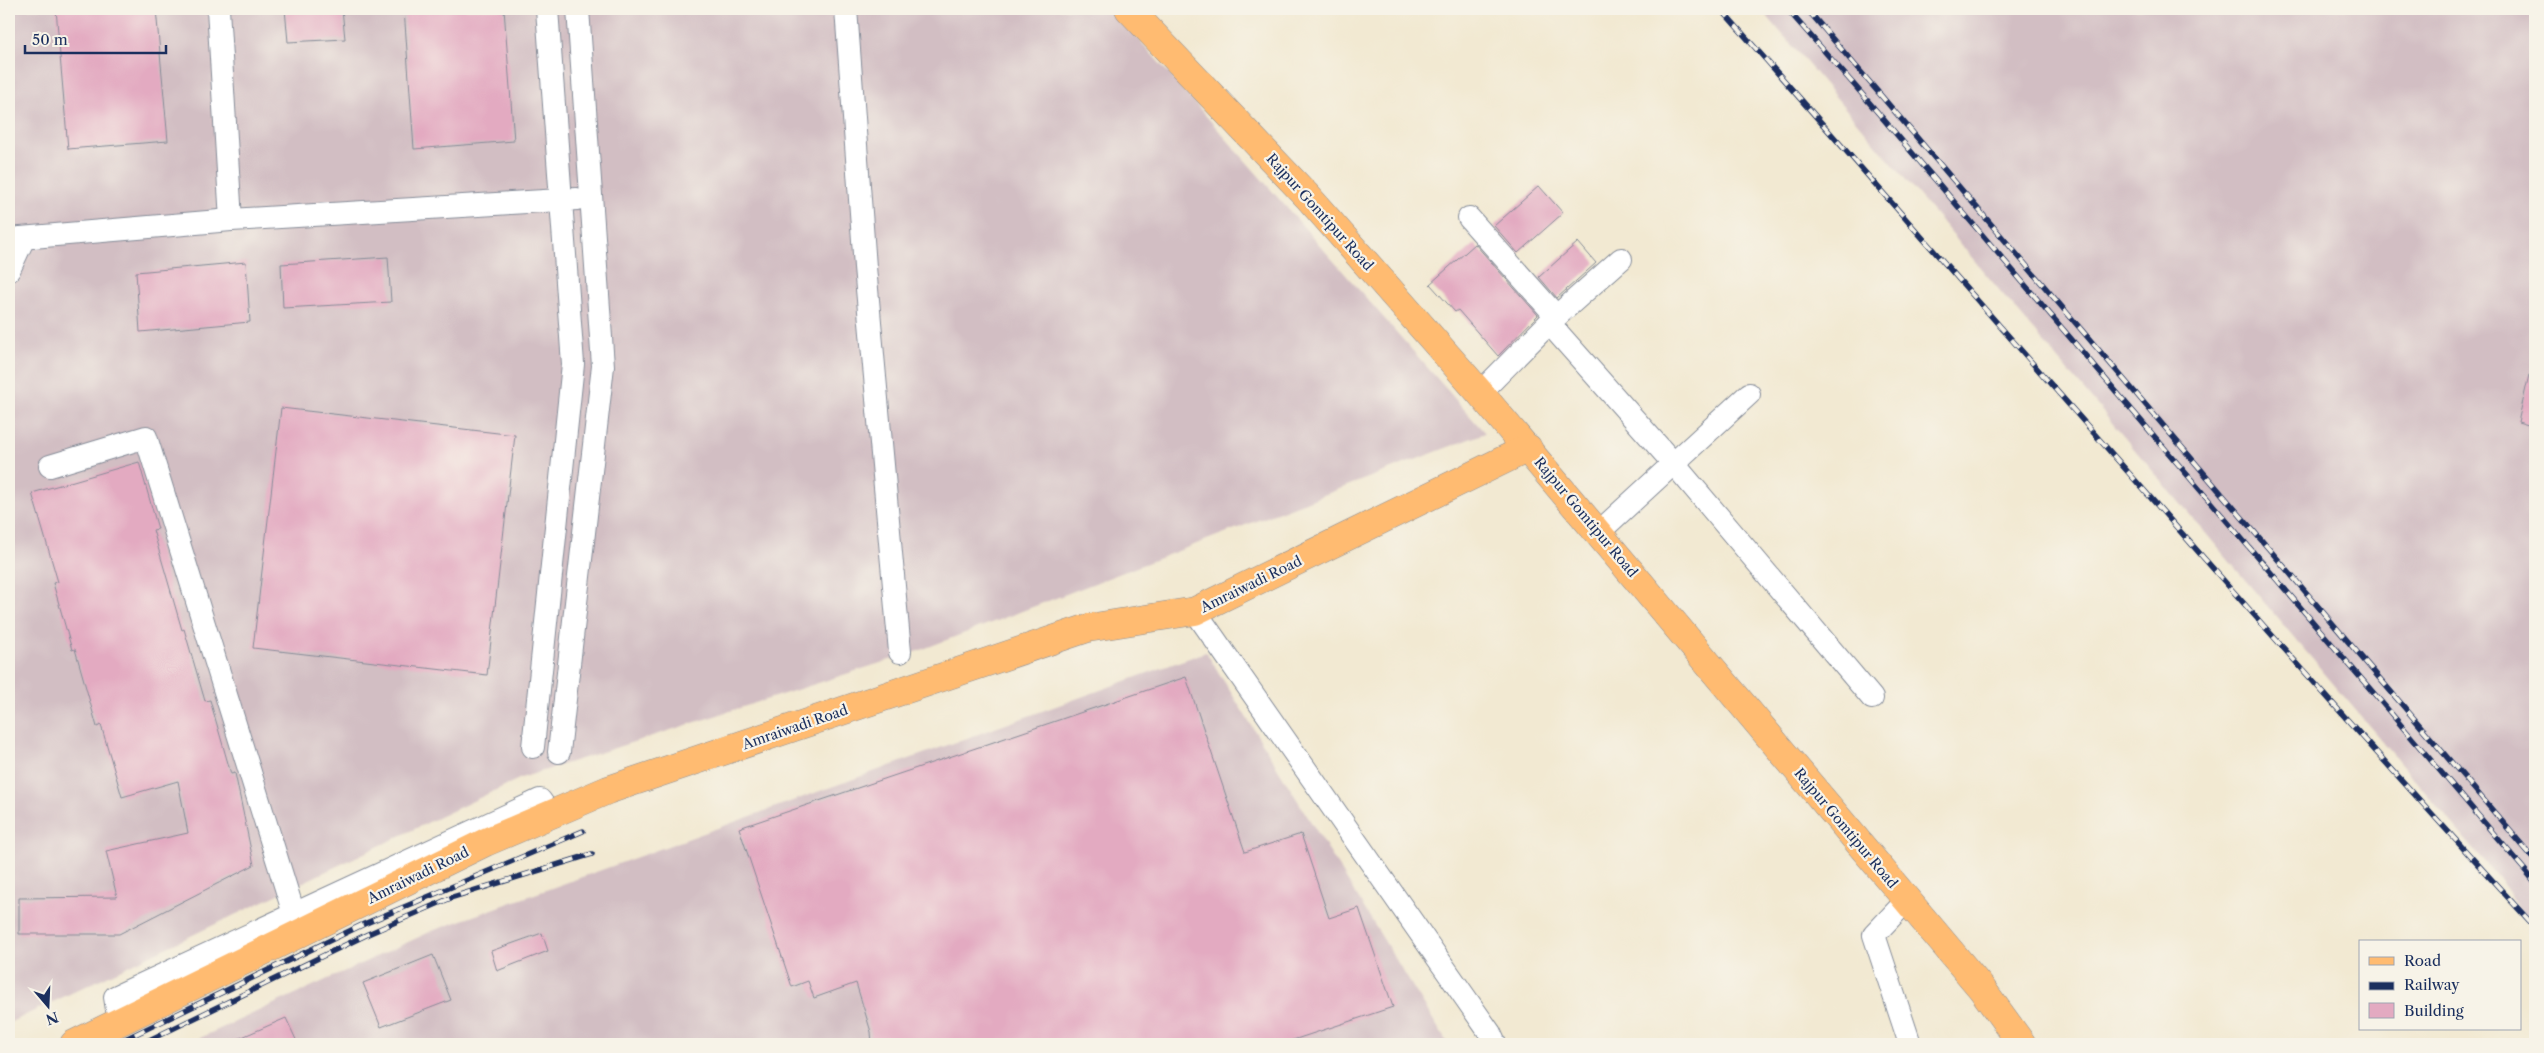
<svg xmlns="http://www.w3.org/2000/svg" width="2544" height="1053" viewBox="0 0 2544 1053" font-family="'Libre Caslon Text',serif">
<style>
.industrial{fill:#d2bec3}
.building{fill:#e3aac1}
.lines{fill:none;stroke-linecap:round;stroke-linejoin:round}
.minor-casing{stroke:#868c98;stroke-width:24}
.major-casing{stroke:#868c98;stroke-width:29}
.minor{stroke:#fff;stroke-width:22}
.major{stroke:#ffbb71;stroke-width:28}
.rail-casing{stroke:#1b2f5e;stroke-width:5.5}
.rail{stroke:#f7f3e8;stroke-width:4;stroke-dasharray:11;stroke-linecap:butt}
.labels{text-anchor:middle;stroke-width:4.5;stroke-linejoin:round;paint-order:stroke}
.street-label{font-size:14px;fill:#1b2f5e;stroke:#f7f3e8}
</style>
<rect width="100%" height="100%" fill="#f7f3e8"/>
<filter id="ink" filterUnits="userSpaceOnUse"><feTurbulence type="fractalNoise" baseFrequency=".02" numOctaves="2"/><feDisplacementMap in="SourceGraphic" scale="10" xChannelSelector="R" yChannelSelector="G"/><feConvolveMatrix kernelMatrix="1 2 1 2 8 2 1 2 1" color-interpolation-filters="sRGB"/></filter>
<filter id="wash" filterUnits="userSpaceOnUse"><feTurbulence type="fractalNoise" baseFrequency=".0096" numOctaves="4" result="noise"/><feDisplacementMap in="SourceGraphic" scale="20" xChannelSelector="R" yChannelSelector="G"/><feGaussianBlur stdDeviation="1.12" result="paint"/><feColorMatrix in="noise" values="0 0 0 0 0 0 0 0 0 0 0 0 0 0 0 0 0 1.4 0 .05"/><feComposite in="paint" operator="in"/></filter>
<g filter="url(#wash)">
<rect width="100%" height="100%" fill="#f2e9d2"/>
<g class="industrial">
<path d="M9,9H1112L1485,433L918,651L521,778L9,1023Z"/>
<path d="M1761,9H2535V931L2498,878Z"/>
<path d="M1206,652L1448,1044H187L432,931Z"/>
</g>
<g id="blocks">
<g class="building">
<path d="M56,9H156L168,141L68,149Z"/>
<path d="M285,9H342L345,39L288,42Z"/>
<path d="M404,9H504L514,141L414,149Z"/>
<path d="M1539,186L1563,213L1518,253L1494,226Z"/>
<path d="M1578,242L1596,263L1557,298L1539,277Z"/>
<path d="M1475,244L1538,315L1498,356L1458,310L1455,312L1430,284Z"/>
<path d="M388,257L391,302L283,308L281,264Z"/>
<path d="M246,262L250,322L140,332L136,272Z"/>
<path d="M2529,375L2535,376V427L2518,422Z"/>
<path d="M281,408L515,435L487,675L253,648Z"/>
<path d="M139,462L158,529L153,530L182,630L184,629L205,701L210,700L231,774L235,773L254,865L119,934H19V898L117,897L106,851L188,833L178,781L122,797L101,725L97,727L75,649L72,650L53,583L58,582L32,493Z"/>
<path d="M1186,677L1245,852L1301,834L1329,918L1359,908L1393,1007L1281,1044H872L871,1032L856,983L814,998L808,981L792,987L739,828Z"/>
<path d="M542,933L548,951L497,971L491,951Z"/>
<path d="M433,955L451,1000L381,1027L363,983Z"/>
<path d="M286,1018L298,1044H226Z"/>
</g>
</g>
</g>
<g filter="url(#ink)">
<use href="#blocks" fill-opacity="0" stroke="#868c98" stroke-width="1"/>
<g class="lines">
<g class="minor-casing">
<g id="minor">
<path d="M218,9L231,220"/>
<path d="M846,9L865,267L900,652"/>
<path d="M1469,218L1556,316"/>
<path d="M9,239L231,220L577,199"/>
<path d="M9,270L24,238"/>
<path d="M1549,323L1621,259"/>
<path d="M1480,393L1549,323L1674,464L1872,698"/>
<path d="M50,466L146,437L294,914"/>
<path d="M1599,532L1749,394"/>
<path d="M1195,611L1490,1033L1495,1044"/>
<path d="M533,747L573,364L547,9"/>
<path d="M559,752L603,366L578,9"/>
<path d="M1907,900L1874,935L1910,1044"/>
<path d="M119,1022L115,997L540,800L550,814"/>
</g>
</g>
<g class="major-casing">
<g id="major">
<path d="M1129,9L1308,197L1480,393L1982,989L2022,1044"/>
<path d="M74,1044L486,842L608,790L1088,628L1195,611L1528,448"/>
</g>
</g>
<use href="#minor" class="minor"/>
<use href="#major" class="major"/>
<g class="rail-casing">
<g id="rail">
<path d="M1721,9C1992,315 2258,625 2535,927"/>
<path d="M1787,9L1856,87L2535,882"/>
<path d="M1807,9L2535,860"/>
<path d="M115,1044L364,924L583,831"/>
<path d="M141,1044L368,934L453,897L592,854"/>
</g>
</g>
<use href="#rail" class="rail"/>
</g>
</g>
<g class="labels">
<g class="street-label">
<text transform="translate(1320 212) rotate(48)" y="5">Rajpur Gomtipur Road</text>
<text transform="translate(1586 517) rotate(50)" y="5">Rajpur Gomtipur Road</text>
<text transform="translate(1251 584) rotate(-26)" y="5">Amraiwadi Road</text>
<text transform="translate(795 727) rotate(-19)" y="5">Amraiwadi Road</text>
<text transform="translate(1846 828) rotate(50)" y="5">Rajpur Gomtipur Road</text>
<text transform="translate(418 875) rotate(-26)" y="5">Amraiwadi Road</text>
</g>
</g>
<rect width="2544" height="1053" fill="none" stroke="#f7f3e8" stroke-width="30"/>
<rect x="2359" y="940" width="162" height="90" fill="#f7f3e8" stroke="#9fa5b1"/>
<rect x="2369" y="957" width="25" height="8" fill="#ffbb71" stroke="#9fa5b1"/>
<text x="2404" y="966" font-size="15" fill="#1b2f5e">Road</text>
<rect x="2369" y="982" width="25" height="8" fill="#1b2f5e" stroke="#9fa5b1"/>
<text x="2404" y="990" font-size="15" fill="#1b2f5e">Railway</text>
<rect x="2369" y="1003" width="25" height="15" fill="#e3aac1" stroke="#9fa5b1"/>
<text x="2404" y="1016" font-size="15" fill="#1b2f5e">Building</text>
<g transform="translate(48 1006) rotate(161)" stroke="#f7f3e8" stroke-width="4" paint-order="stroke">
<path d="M0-4L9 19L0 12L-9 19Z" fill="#1b2f5e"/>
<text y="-8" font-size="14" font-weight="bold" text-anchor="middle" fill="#1b2f5e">N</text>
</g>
<path d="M25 45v8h141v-8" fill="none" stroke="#1b2f5e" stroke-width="2.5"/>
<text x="32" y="45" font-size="15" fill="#1b2f5e" stroke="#f7f3e8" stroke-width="4" paint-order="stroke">50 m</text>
</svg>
